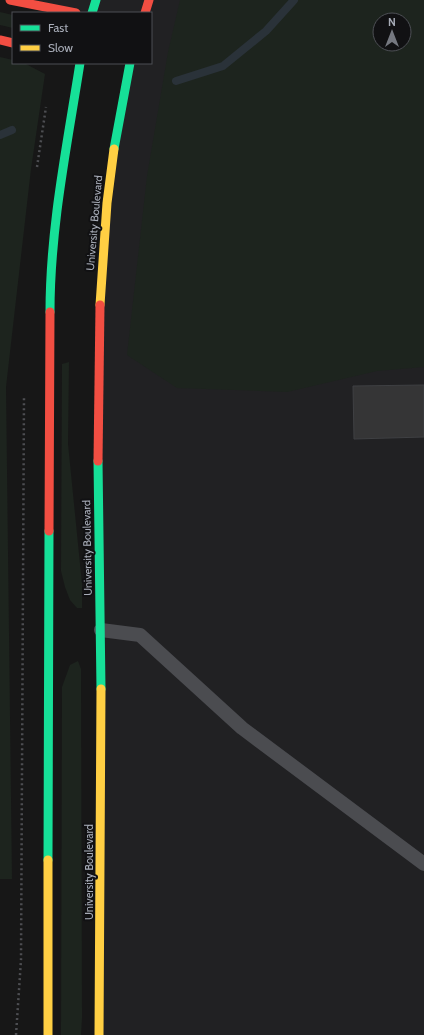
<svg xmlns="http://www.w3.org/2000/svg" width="424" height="1035" viewBox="0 0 424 1035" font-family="Cabin,sans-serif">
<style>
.built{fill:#212123;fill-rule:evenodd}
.green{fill:#1d241e;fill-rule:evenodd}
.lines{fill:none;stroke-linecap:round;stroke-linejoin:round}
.stream{stroke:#2a3239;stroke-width:8}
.building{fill:#353536;stroke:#3f4043}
.path{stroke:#4d4e52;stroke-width:2.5;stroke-dasharray:2 3;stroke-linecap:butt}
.lane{stroke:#4b4c50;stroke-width:14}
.fast{stroke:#16e098;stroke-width:9}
.slow{stroke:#ffcf43;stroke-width:9}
.jam{stroke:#f24e42;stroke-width:9}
.labels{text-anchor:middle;stroke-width:4;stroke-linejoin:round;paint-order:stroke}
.street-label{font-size:11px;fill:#a8adb8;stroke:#111113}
</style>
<rect width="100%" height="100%" fill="#171717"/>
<path class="built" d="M10,0H424V1035H99L100,292L130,63H151V13H76ZM380,20H404V44H380Z"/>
<g class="green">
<path d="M180,0H424V367L377,371L287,392L177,388L127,355L147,176L168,52ZM380,20H404V44H380Z"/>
<path d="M0,12L13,15V28L0,25Z"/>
<path d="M0,57L13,60V63H24L45,74L31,169L6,387L12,879H0Z"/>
<path d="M69,362L68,444L82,584V608H77L70,600L65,587L61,571L62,364Z"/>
<path d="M78,661L81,669L82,1018L81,1035H61L62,687L70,665Z"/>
</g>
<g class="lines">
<g class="stream">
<path d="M176,81L223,66L266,31L294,0"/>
<path d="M0,135L12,130"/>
</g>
</g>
<path class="building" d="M424,385V437L354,439L353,386Z"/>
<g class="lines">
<g class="path">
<path d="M37,167L46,107"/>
<path d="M16,1035L21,960L24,396"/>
</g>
<path class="lane" d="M101,630L140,635L242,728L424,864"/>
<g class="fast">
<path d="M92,13L96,0"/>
<path d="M114,149L130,63"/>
<path d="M50,312C50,228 67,146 80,63"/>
<path d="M98,461L101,689"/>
<path d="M48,860L49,531"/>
</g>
<g class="slow">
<path d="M100,305L107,203L114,149"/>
<path d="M48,1035V860"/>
<path d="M99,1035L101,689"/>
</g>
<g class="jam">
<path d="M10,0L76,13"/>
<path d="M145,13L149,0"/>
<path d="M0,40L13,43"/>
<path d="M98,461L100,305"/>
<path d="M49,531L50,312"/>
</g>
</g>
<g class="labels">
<g class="street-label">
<text transform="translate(94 223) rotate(-85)" y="4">University Boulevard</text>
<text transform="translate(87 548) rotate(-91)" y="4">University Boulevard</text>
<text transform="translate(89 872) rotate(-90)" y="4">University Boulevard</text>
</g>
</g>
<rect x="12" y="12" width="140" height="52" fill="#111113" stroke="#4d4f55"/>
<rect x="20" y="25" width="20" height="6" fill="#16e098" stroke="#4d4f55"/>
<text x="48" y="32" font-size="12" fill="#a8adb8">Fast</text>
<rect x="20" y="45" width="20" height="6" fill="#ffcf43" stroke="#4d4f55"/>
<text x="48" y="52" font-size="12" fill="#a8adb8">Slow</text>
<g transform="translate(392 32)"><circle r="19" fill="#111113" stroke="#4d4f55"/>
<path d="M0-3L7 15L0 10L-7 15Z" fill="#757880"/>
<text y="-6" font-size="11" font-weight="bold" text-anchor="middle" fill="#a8adb8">N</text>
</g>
</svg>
